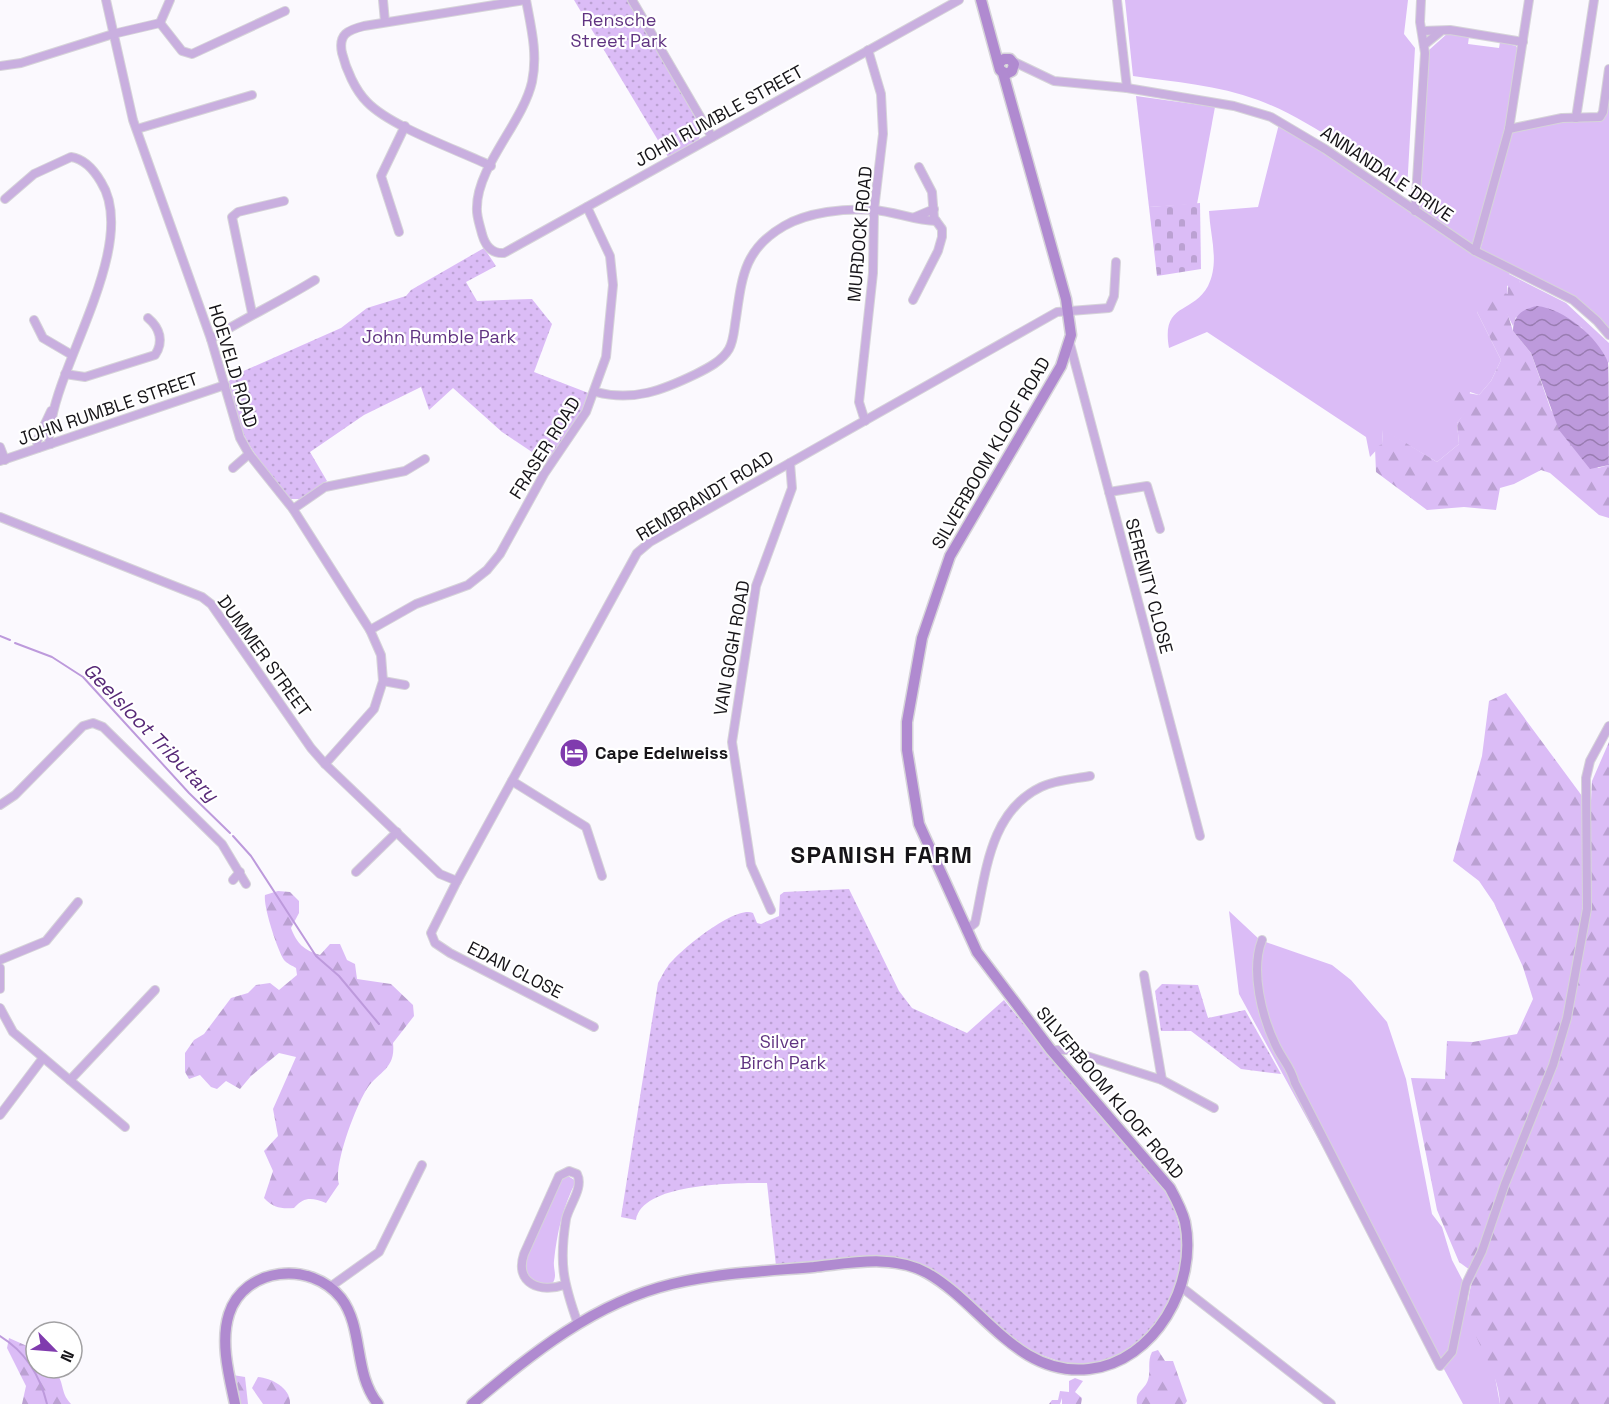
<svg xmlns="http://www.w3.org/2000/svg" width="1609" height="1404" viewBox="0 0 1609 1404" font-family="'Space Grotesk',sans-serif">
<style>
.green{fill:#dbbcf6}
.forest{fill:url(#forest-firs)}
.cemetery{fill:url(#cemetery-stones)}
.park{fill:url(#park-dots)}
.water{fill:url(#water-waves)}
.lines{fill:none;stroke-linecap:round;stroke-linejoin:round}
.stream{stroke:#bd9adc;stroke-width:2}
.street-casing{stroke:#d6d4d9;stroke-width:10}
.secondary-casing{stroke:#d6d4d9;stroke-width:13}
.street{stroke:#c9afdf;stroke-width:8}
.secondary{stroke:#b08ad0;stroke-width:10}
.labels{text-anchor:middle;stroke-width:4.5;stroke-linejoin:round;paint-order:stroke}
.park-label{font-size:18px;fill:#603381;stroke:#fff}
.street-label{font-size:18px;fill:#161418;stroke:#fff}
.poi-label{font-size:18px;font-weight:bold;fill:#161418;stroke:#fff;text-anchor:start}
.water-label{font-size:20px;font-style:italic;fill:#572977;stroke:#fff}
.district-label{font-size:24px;font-weight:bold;letter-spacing:1.5px;fill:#161418;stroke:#fff}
</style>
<defs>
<pattern id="forest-firs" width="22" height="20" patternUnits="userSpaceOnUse" patternTransform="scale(1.5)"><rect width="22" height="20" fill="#dbbcf6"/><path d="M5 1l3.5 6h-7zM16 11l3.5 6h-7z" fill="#bba1d2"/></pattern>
<pattern id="cemetery-stones" width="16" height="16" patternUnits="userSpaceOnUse" patternTransform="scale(1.5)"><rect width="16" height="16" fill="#dbbcf6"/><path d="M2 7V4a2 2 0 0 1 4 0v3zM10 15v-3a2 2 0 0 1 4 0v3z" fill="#bba1d2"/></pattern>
<pattern id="park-dots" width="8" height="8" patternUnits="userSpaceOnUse" patternTransform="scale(1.5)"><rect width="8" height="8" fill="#dbbcf6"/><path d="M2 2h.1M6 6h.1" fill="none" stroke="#bba1d2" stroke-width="1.8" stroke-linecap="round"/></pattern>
<pattern id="water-waves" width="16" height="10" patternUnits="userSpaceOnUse" patternTransform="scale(1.5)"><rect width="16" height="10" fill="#bd9adc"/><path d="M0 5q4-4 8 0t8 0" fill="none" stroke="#997cb1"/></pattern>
</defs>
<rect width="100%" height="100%" fill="#fbf9fe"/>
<g class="green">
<path d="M1125,0H1408L1404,34L1415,48L1407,190C1359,159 1312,120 1258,100C1218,85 1175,82 1133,76Z"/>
<path d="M1448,33L1469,37L1468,44L1499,48L1500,42L1516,46L1520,53L1507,128L1475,246L1419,207L1428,62L1429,50Z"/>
<path d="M1609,93V331L1600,319L1480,250L1510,134C1531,117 1572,120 1598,120Z"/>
<path d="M1136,96L1215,107L1197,204L1149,207Z"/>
<path d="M1279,124L1510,271L1509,274L1566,303L1609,343V363L1581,327L1516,317L1513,326L1506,312L1522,288L1519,281L1507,286L1508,294L1477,312L1501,360L1491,381L1479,395L1470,392L1466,412L1457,423L1459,444L1437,462L1383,430L1382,444L1370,457L1366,437L1207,332L1169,348C1161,302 1192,315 1208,286C1220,262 1210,236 1209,211L1258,207Z"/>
<path d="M1229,911L1260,940L1332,965L1351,980L1387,1022L1406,1079L1432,1214L1442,1227L1452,1260L1464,1283L1477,1337L1493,1366L1500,1404H1463L1239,994Z"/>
<path d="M568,1176L576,1181C563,1207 557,1232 554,1261C553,1270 558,1276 552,1284C538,1288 527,1279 522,1266L559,1180Z"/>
</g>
<g class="forest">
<path d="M1508,276L1519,281L1526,292V300L1516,306L1513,304L1507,312L1513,331L1531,353L1551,410L1598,468L1609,465V518L1599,515L1550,473L1541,470L1514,484L1500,488L1496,510L1464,507L1427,510L1376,472L1375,448L1382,444L1383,429L1437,462L1459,444L1457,423L1465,412L1449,411L1444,396L1450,390L1479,395L1491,381L1501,360L1477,312L1482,299L1498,292L1508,294Z"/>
<path d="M1506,693L1585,800L1591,801L1592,781L1609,742V1404H1500C1499,1367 1469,1338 1468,1305C1468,1295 1472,1283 1474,1273L1459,1262L1437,1210L1411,1078L1445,1079L1447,1041L1473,1042L1517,1034L1533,999L1523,967L1494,903L1479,881L1453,861L1482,756L1489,701Z"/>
<path d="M278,891L290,892L299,901V913L291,928C297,944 304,950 320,955L330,944H340L347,960L355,964L357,979L391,984L413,1005L414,1016L393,1043C396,1071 377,1071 365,1092C355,1109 333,1166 339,1184L326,1203C312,1198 305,1196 294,1208C282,1209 273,1208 264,1198L273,1171L264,1151L278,1136L273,1109L296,1057L279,1053L251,1076L240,1089L226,1081L217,1089L211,1087L200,1075L189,1079L185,1072V1053L194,1040L204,1034L231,998L248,993L256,985L270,983L279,990L297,975L296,968C293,966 286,963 284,960C277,949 263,906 265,895Z"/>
<path d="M9,1338L36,1350V1368H53C66,1383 59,1391 71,1404H22L26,1386L7,1348Z"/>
<path d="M1158,1350L1165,1361H1173L1187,1401L1185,1404H1137C1135,1391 1144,1391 1148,1380C1151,1371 1147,1361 1152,1352Z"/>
<path d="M233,1375L245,1377L248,1404H238Z"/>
<path d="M258,1377C271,1378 291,1388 290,1404H263L252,1388Z"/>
<path d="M1075,1378L1083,1381L1075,1392L1082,1398L1081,1404H1062V1398L1060,1404H1049L1052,1400H1058L1060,1391L1069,1392V1381Z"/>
</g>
<path class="cemetery" d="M1200,203L1201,269L1157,276L1149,207Z"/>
<g class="park">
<path d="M574,0H629L701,128L699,139L668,157Z"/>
<path d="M484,248L496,266L466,282L477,301L532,299L552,324L534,372L591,394L573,427L547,462L502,432L453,388L429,410L421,387L364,415L310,452L327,481L300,499H290C257,458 235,435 229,381L239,373L341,328L367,308L406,296L411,290Z"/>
<path d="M849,889L899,991L912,1008L967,1033L1004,1000L1075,1087L1125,1140L1166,1189L1175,1210L1181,1233V1267L1170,1302L1144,1339L1121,1356L1094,1364H1067L1027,1350L920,1265L776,1266L767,1183C738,1183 642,1182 636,1220L621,1217L658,983C661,978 664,971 668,966C679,951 735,905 753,913L757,923L761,924L779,916L780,895L784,892Z"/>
<path d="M1162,984L1198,985L1208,1018L1245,1010L1281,1074L1241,1069L1191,1031H1161L1155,991Z"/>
</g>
<path class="water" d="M1537,306C1564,309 1597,336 1608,362C1609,373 1609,447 1609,465L1590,469L1559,430L1531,353L1513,331C1513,315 1523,309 1537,306Z"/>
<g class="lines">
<g class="stream">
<path d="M0,636L10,640"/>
<path d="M15,643L52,657L83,677L189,793L230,833"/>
<path d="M233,836L251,856L316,956L339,976L379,1024"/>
<path d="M0,1336C26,1352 40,1375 47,1404"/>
</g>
<g class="street-casing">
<g id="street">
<path d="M106,0L133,120L211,339L240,438L249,454L293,509L370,630L381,655L383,681L374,709L325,764"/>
<path d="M383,0L385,22"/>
<path d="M526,0C531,27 538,54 532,82C523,122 477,167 477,207C476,216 480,225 482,234C485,245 491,254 504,253L959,0"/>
<path d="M632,0L712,137"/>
<path d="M1117,0L1127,88"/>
<path d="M160,23L182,51L192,54L285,11"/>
<path d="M160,23L170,0"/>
<path d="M1422,31L1450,30L1523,42"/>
<path d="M1424,45L1440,32"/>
<path d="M1012,61L1054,81L1127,88L1234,106L1271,117L1325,149L1475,251L1573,300L1597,321L1609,335"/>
<path d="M0,66L21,63L113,34L160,23"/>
<path d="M1576,118L1594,0"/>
<path d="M137,129L252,95"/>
<path d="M1509,129L1562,118L1600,117L1603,112L1609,69"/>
<path d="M491,166C458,150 391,127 367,102C355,90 346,69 342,53C338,34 348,30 364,26L525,0"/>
<path d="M5,199L34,174L71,157C85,159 94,170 101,182C138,240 64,354 52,418C50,427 46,435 51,444"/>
<path d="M1415,211L1425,53L1420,22L1421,0"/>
<path d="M915,217L934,209"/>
<path d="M399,232L381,176L405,126"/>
<path d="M1475,251L1509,129L1529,0"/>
<path d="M913,300L938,251L942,237V229L934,218L932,192L919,167"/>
<path d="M252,313L232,217L238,212L284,201"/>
<path d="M34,320L43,338L72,355"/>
<path d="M211,339C245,318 281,301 315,280"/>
<path d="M1070,344L1200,836"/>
<path d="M65,374L85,377L155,355C164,342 160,328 148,318"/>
<path d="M596,392C633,402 663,390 696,374C708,368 722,361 729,349C734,340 734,329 736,318C742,277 744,249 784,226C808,212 845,208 873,210C894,211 915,221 936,221"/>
<path d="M865,421L859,402L873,273L874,210L883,134L881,94L868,50"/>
<path d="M0,447L5,460"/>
<path d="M38,448L37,441L51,411"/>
<path d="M0,461L225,385"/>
<path d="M233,468L249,454"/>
<path d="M1109,492L1147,486L1160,529"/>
<path d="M293,509L325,487L405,471L425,459"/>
<path d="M0,517L202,597L211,604L311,748L325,764L440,874L457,881"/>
<path d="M370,630L416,604L468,585L487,570L500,554L544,474L586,412L606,357L613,285L610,256L587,207"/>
<path d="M383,681L405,685"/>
<path d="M512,781L586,827L602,876"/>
<path d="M0,805L15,795L83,726L93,723L103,727L222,844L246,884"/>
<path d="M356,872L397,832"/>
<path d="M233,880L240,872"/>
<path d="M771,910L751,865L732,742L756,586L792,488L790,463"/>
<path d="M966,930L975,923C986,874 989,812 1041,787C1055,780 1074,779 1090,776"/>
<path d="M1262,940C1250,971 1262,1017 1276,1046C1283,1061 1290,1065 1295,1083L1440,1366L1452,1352L1466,1284L1482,1251L1505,1184L1553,1065L1567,1018L1587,909L1586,778L1590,761L1609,726"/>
<path d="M0,960L46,941L78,902"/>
<path d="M0,968V989"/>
<path d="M1144,975L1162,1080"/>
<path d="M0,1008L13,1032L125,1127"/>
<path d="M594,1027L450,953L435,943L431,933L457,881L637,553L650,542L1057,312L1109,308L1114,296L1116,262"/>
<path d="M1051,1050H1068L1162,1080L1214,1108"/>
<path d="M70,1080L155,990"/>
<path d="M0,1115L43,1058"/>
<path d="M564,1285C541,1293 514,1284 524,1254L559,1176L569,1171L577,1174C584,1188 569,1205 566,1219C559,1263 563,1282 578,1324"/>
<path d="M1180,1286L1331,1404"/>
<path d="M330,1287L379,1252L422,1165"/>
</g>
</g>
<g class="secondary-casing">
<g id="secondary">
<path d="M981,0L1000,70L1006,74L1012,71L1014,64L1010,59H1004L1000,62"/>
<path d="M235,1404C229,1376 220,1342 229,1314C244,1267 311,1260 341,1298C364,1328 353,1373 378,1404"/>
<path d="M472,1404C532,1354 593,1303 672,1284C718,1273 767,1271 814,1267C851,1263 893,1254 927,1273C982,1304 1017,1377 1089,1369C1155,1362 1198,1284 1185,1222C1182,1210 1176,1199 1170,1188L1051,1050L977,952L919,824L907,750V722L922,638L950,556L1061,366L1071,335L1066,299L1003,73"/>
</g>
</g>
<use href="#street" class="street"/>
<use href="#secondary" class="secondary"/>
</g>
<defs>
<g id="hotel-disc" transform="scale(1.5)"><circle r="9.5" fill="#803bae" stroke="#fff"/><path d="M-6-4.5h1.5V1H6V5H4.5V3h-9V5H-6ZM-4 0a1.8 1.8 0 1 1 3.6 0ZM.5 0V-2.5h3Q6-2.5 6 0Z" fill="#fff"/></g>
</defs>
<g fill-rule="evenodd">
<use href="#hotel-disc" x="574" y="753"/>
</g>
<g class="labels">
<g class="park-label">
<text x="619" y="26">Rensche<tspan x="619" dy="21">Street Park</tspan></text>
<text x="439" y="343">John Rumble Park</text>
<text x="783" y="1048">Silver<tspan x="783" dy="21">Birch Park</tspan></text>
</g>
<g class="street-label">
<text transform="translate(719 116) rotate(-29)" y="6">JOHN RUMBLE STREET</text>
<text transform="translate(1387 174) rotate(34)" y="6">ANNANDALE DRIVE</text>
<text transform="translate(860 234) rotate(-85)" y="6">MURDOCK ROAD</text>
<text transform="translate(233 366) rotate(73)" y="6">HOEVELD ROAD</text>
<text transform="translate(108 409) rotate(-19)" y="6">JOHN RUMBLE STREET</text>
<text transform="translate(545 448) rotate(-58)" y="6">FRASER ROAD</text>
<text transform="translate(991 453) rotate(-60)" y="6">SILVERBOOM KLOOF ROAD</text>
<text transform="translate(705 496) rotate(-31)" y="6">REMBRANDT ROAD</text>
<text transform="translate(1149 586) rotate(75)" y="6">SERENITY CLOSE</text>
<text transform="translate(732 648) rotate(-80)" y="6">VAN GOGH ROAD</text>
<text transform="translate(264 656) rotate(54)" y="6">DUMMER STREET</text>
<text transform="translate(515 970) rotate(27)" y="6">EDAN CLOSE</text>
<text transform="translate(1110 1093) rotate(50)" y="6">SILVERBOOM KLOOF ROAD</text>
</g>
<g class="poi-label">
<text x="595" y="759">Cape Edelweiss</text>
</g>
<g class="water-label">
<text transform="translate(151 732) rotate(46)" y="7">Geelsloot Tributary</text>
</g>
<g class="district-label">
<text x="882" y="863">SPANISH FARM</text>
</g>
</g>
<g transform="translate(54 1350) rotate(115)"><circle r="28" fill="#ffffff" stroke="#a2a1a3" stroke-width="1.5"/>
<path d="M0-4.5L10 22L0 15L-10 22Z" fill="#803bae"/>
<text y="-9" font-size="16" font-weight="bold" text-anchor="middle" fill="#161418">N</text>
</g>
</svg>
